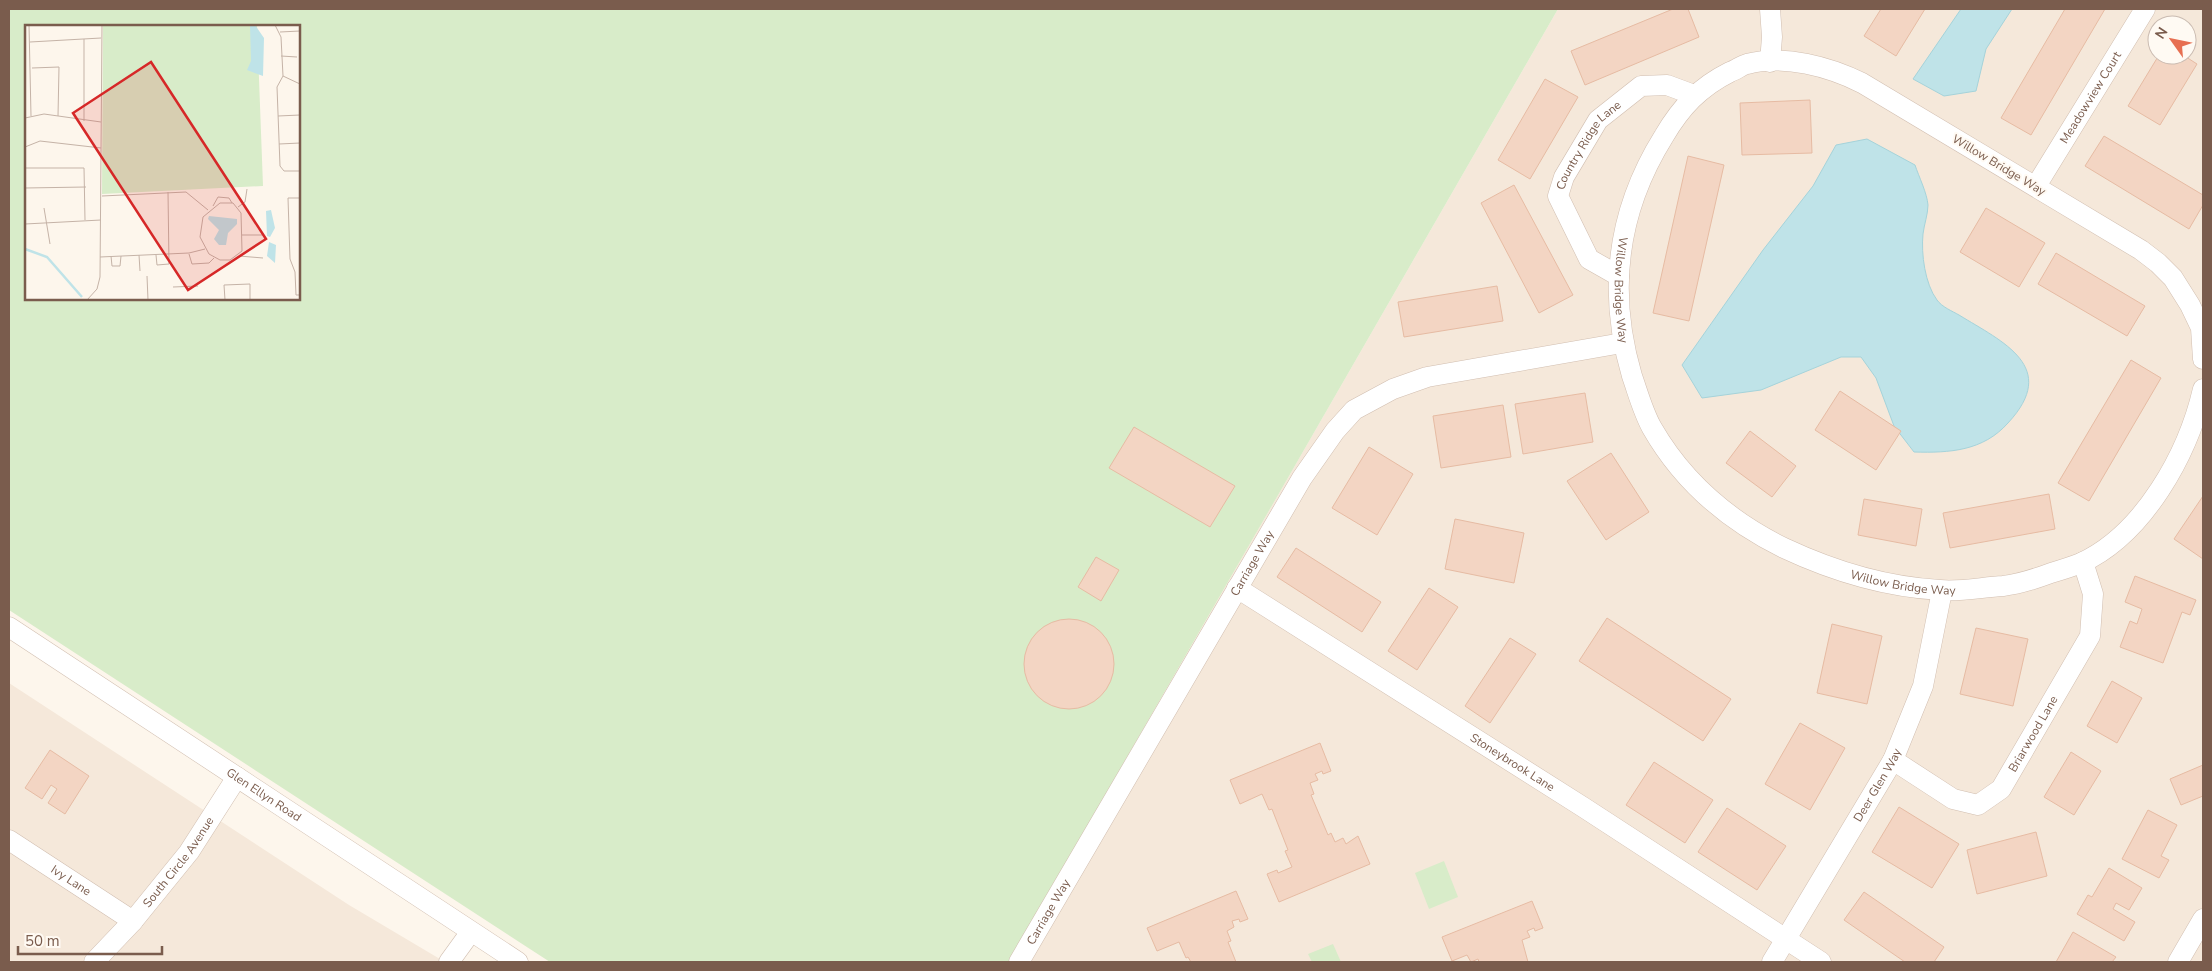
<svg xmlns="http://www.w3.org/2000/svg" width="2212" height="971" viewBox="0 0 2212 971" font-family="'Nunito Sans',sans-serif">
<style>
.residential{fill:#f5e8da;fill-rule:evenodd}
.green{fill:#d8ecc9;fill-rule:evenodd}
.water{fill:#bfe3e8;stroke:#a5d3da}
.building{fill:#f3d5c3;stroke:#e6bba3}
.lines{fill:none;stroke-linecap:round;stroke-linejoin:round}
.minor-casing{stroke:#d1beb0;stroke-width:21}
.minor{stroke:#fff;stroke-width:20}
.labels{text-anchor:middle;stroke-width:4;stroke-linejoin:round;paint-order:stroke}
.street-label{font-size:12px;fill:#7a5c4d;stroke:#fffaf3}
.inset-river{fill:none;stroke:#bfe3e8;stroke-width:2.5}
.inset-road{fill:none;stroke:#c5b3a7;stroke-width:1}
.view{fill:#d62828;fill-opacity:0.15;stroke:#d62828;stroke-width:2.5}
.inset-edge{fill:none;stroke:#7a5c4d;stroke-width:2.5}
</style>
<rect width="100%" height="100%" fill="#fdf6ec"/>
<g class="residential">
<path d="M1558,9H2203V962H1009ZM2157,25H2187V55H2157Z"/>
<path d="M9,683L349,905L445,962H9Z"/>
</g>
<g class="green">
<path d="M9,9H1558L1009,962H550L9,610ZM26,26H299V299H26Z"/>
<path d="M1444,861L1458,897L1429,909L1415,873Z"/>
<path d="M1333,944L1341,962H1312L1308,954Z"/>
</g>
<g class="water">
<path d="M1961,9H2012L1986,49L1976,91L1944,96L1913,79Z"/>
<path d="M1867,139L1915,165C1919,177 1927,193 1928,205C1928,214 1924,225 1923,234C1921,254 1925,284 1937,300C1942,307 1952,311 1959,315C2003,342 2060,367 2008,423C1983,451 1950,453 1914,452L1894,426L1876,378L1861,357H1841L1761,390L1702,398L1682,365L1763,250L1813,186L1836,145Z"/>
</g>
<g class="building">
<path d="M1673,9H1688L1699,37L1585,85L1571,51Z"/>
<path d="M1881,9H1925L1896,56L1864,36Z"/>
<path d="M2065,9H2105L2031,135L2001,118Z"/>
<path d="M2159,55H2183L2197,64L2160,125L2128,106Z"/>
<path d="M1545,79L1578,97L1530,179L1498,160Z"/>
<path d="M1810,100L1812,153L1742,155L1740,103Z"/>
<path d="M2104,136L2203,195V205L2189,229L2085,166Z"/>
<path d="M1688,156L1724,165L1689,321L1653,313Z"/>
<path d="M1514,185L1573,295L1539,313L1481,203Z"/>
<path d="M1986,208L2045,243L2019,287L1960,252Z"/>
<path d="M2056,253L2145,306L2127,336L2038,284Z"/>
<path d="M1497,286L1503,321L1404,337L1398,302Z"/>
<path d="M2131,360L2161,378L2089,501L2058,483Z"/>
<path d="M1840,391L1901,431L1876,470L1815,430Z"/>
<path d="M1585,393L1593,442L1523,454L1515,404Z"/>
<path d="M1503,405L1511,457L1441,468L1433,416Z"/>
<path d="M1134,427L1235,486L1210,527L1109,468Z"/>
<path d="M1750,431L1796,466L1772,497L1726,463Z"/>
<path d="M1369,447L1413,474L1377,535L1332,508Z"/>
<path d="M1611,453L1649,512L1606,540L1567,481Z"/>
<path d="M2049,494L2055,529L1950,548L1943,513Z"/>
<path d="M2203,496V559L2174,539Z"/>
<path d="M1864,499L1922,509L1916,546L1858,535Z"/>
<path d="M1455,519L1524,533L1514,583L1445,569Z"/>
<path d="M1296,548L1381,602L1362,632L1277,577Z"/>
<path d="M1096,557L1119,570L1101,601L1078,587Z"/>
<path d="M2135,576L2196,600L2190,615L2182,612L2163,663L2120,647L2130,621L2137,624L2142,609L2125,602Z"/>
<path d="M1429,588L1458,607L1417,670L1388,651Z"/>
<path d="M1607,618L1731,699L1703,741L1579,661Z"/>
<circle cx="1069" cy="664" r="45"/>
<path d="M1832,624L1882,636L1867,704L1817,693Z"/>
<path d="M1976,628L2028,639L2013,706L1960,694Z"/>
<path d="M1510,638L1536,654L1490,723L1465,706Z"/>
<path d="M2112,681L2142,698L2117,743L2087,726Z"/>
<path d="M1800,723L1845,748L1810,810L1765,784Z"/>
<path d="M1320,743L1331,771L1323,774L1322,771L1315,774L1318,780L1310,783L1314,794L1311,795L1328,835L1331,833L1335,842L1343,838L1346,844L1358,836L1370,864L1279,902L1267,874L1277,870L1278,873L1292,867L1285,851L1288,850L1272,809L1269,810L1262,794L1240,804L1230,780Z"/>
<path d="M50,750L89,776L65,814L48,803L57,789L51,785L42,799L25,788Z"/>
<path d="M2071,752L2101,771L2074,815L2044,797Z"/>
<path d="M1654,762L1713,800L1685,843L1626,805Z"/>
<path d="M2203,765V796L2181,805L2170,779Z"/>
<path d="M1899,807L1959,844L1932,888L1872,852Z"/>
<path d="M1727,808L1786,846L1757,890L1698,852Z"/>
<path d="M2148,810L2177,825L2161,856L2169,860L2159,878L2122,859Z"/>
<path d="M2036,832L2047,876L1977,894L1967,850Z"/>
<path d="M2109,868L2142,888L2129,910L2116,903L2113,909L2135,922L2124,941L2077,914L2088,895L2092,897Z"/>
<path d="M1236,891L1248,919L1240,922L1239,919L1232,921L1234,927L1227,931L1231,941L1228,942L1236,962H1191L1188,957L1186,958L1179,942L1157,951L1147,928Z"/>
<path d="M1864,892L1944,947L1934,962H1905L1844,920Z"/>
<path d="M1532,901L1543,928L1535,931L1534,928L1527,931L1530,937L1522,940L1528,962H1479L1478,959L1471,962L1467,955L1452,961L1442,937Z"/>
<path d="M2073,932L2116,957L2112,962H2056Z"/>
</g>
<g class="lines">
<g class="minor-casing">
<g id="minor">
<path d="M1770,9L1772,37L1770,62"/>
<path id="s1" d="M2036,186L2145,9"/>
<path id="s2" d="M1619,276L1589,259L1558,196L1564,177L1598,120L1641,86L1667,85L1694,95"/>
<path id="s3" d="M2203,359L2201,328L2190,305L2173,278L2158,263L2141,250L1862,83C1830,67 1784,54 1747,64C1742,65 1736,70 1730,72C1700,87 1681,107 1664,136C1617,211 1607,291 1632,376C1638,393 1643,412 1652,428C1683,482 1729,521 1784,548C1833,571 1886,587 1940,590C1961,592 1983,587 2003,586C2020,584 2035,579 2051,573C2061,570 2071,567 2081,563C2144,534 2188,454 2203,389"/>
<path id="s4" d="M1237,588L1583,807L1821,962"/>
<path id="s5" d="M9,627L518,962"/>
<path id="s6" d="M1893,760L1953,799L1978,805L2001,789L2090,636L2093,594L2083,562"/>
<path id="s7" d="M9,840L133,921"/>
<path id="s8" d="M94,962L133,921L189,852L237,777"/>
<path d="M449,962L470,933"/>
<path id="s9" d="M1019,962L1302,478L1335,431L1354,410L1393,389L1427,377L1622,343"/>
<path id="s10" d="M1772,962L1893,760L1923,686L1942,591"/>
<path d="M2178,962L2203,919"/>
</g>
</g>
<use href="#minor" class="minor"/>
</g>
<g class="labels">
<g class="street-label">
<text dy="4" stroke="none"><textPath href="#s1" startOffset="104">Meadowview Court</textPath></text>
<text dy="4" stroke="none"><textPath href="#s2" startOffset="165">Country Ridge Lane</textPath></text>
<text transform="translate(1999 165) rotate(31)" y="4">Willow Bridge Way</text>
<text dy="4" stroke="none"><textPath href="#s3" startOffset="850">Willow Bridge Way</textPath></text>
<text dy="4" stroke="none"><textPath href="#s9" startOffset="462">Carriage Way</textPath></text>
<text dy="4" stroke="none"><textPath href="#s3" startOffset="1299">Willow Bridge Way</textPath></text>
<text dy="4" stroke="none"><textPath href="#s6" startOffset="189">Briarwood Lane</textPath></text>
<text dy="4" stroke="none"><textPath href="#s4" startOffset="326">Stoneybrook Lane</textPath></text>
<text dy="4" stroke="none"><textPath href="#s10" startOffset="206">Deer Glen Way</textPath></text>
<text dy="4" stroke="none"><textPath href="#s5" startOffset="305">Glen Ellyn Road</textPath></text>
<text dy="4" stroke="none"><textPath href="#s8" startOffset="131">South Circle Avenue</textPath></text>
<text dy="4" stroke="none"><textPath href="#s7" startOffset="74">Ivy Lane</textPath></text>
<text dy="4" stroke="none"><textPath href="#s9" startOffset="58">Carriage Way</textPath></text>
</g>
</g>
<g transform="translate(25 25)">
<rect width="275" height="275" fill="#fdf6ec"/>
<path d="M78,0H232L238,161L77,169Z" fill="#d8ecc9"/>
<path d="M225,0H230L239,13L238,51L222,45L226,36ZM246,185L250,203L245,212L242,211L241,186ZM184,191L212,194V199L203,208L201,220H194L189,214L194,205L183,194ZM244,217L251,220L250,238L242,231Z" fill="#bfe3e8"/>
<path class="inset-river" d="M0,224L22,232L57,272"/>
<path class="inset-road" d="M4,0L6,91M250,0L256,12L258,51L275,59M255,7L275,6M5,17L76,13M256,31L272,32M7,43L34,42L33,91M258,51L252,62L255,141L259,146H275M253,91L275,90M0,93L19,89L76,97M59,96V14M254,119L275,118M0,122L15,116L76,123M0,143H59L60,195M0,163L61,162M77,171L161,167L183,185M275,173H263L265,234L270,247L271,270H275M195,178H208L216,188L217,226L205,235H195L184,229L175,212L178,192ZM188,181L193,172L204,173L207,178M213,182L220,177L222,164M19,183L25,219M0,199L76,195M217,210H237M164,229L167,239L184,238L189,233M114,230L115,246M131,230L132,240L144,239L143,167M86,231L87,241H95L96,231M214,231L238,233M75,232L164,228L180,224M122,251L123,275M225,259V275M199,260L225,259M199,260L200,275M148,262L173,261M62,275L72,264L75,252L77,0"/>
<path class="view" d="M126,37L241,214L163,265L48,88Z"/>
<rect width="275" height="275" class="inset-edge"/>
</g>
<rect width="2212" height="971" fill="none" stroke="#7a5c4d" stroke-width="20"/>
<g transform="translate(2172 40) rotate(303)"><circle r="24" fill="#fffaf3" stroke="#cabbb1"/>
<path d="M0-4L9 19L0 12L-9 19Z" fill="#e76f51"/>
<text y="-8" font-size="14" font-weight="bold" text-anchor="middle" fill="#7a5c4d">N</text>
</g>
<path d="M18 946v8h144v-8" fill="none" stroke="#7a5c4d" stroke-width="2.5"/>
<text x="25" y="946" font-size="15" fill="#7a5c4d" stroke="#fffaf3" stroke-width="4" paint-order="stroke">50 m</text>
</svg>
